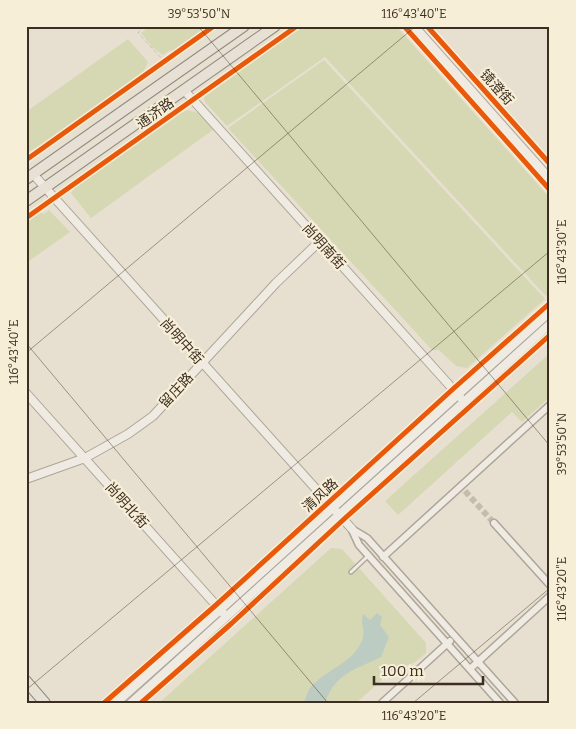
<svg xmlns="http://www.w3.org/2000/svg" width="576" height="729" viewBox="0 0 576 729" font-family="Bitter,'Noto Sans SC',serif">
<style>
.green{fill:#d6d7b3}
.water{fill:#bcccc2}
.lines{fill:none;stroke-linecap:round;stroke-linejoin:round}
.minor-tunnel{stroke:#c5bcae;stroke-width:6;stroke-dasharray:6 3;stroke-linecap:butt}
.service-casing{stroke:#ada599;stroke-width:5.5}
.minor-casing{stroke:#ada599;stroke-width:9}
.tertiary-casing{stroke:#ada599;stroke-width:10}
.primary-casing{stroke:#928b80;stroke-width:12}
.path{stroke:#c8c2b9;stroke-width:1;stroke-dasharray:4 2.5;stroke-linecap:butt}
.service{stroke:#efebe3;stroke-width:3}
.minor{stroke:#efebe3;stroke-width:6}
.tertiary{stroke:#efebe3;stroke-width:8}
.primary{stroke:#e6e1d4;stroke-width:10}
.cycleway-casing{stroke:#f7eed8;stroke-width:8}
.cycleway{stroke:#e8590c;stroke-width:5}
.ticks{fill:none;stroke:#3d2e20;stroke-width:1;stroke-opacity:0.45}
.labels{text-anchor:middle;stroke-width:4.5;stroke-linejoin:round;paint-order:stroke}
.street-label{font-size:14px;fill:#3d2e20;stroke:#f7eed8}
.neatline{fill:none;stroke:#3d2e20;stroke-width:2}
.ticks-label{font-size:12px;text-anchor:middle;fill:#3d2e20}
</style>
<rect width="100%" height="100%" fill="#e7e0d1"/>
<g class="green">
<path d="M150,26H210L176,50L168,51L163,55L152,47L141,33Z"/>
<path d="M302,26H396L550,198V293L546,296L325,57L227,126L205,102L204,97Z"/>
<path d="M128,39L148,62L143,73L40,146L26,153V112Z"/>
<path d="M324,60L545,299L467,368L456,366L439,350H432L228,128Z"/>
<path d="M187,110L199,113L214,129L91,218L71,193L76,186L177,115Z"/>
<path d="M49,210L70,232L26,263V222L39,212L44,214Z"/>
<path d="M550,353V397L522,422L512,412L398,515L385,501Z"/>
<path d="M331,548L342,549L426,643V653L414,663L393,670L356,703H159Z"/>
</g>
<path class="water" d="M377,613L382,617L380,625L389,637L381,657C355,670 335,673 325,703H304C306,698 307,692 310,688C325,670 352,664 362,641C366,632 360,623 363,614L370,620Z"/>
<g class="lines">
<path class="minor-tunnel" d="M465,491L494,523"/>
<g class="service-casing">
<path id="service" d="M351,572L368,556"/>
</g>
<g class="minor-casing">
<g id="minor">
<path d="M494,523L550,585"/>
<path d="M352,529L367,538L515,703"/>
<path d="M352,530L359,545L500,703"/>
<path d="M383,557L550,405"/>
<path d="M470,669L550,596"/>
<path d="M382,703L450,641"/>
</g>
</g>
<g class="tertiary-casing">
<g id="tertiary">
<path d="M414,26L550,179"/>
<path d="M184,90L460,397"/>
<path d="M33,174L352,529"/>
<path d="M26,393L224,614"/>
<path d="M26,479L85,458L128,434L153,416L276,283L320,241"/>
<path d="M116,703C262,574 405,441 550,312"/>
<path d="M131,703L550,324"/>
</g>
</g>
<g class="primary-casing">
<g id="primary">
<path d="M26,179L244,26"/>
<path d="M26,201L275,26"/>
<path d="M26,681L45,703"/>
</g>
</g>
<path class="path" d="M144,26L138,33L164,61"/>
<use href="#service" class="service"/>
<use href="#minor" class="minor"/>
<use href="#tertiary" class="tertiary"/>
<use href="#primary" class="primary"/>
<g class="cycleway-casing">
<g id="cycleway">
<path d="M404,26L550,190"/>
<path d="M427,26L550,164"/>
<path d="M26,160L214,26"/>
<path d="M26,218L297,26"/>
<path d="M104,703L216,605L453,389L550,303"/>
<path d="M141,703L232,623L343,520L550,335"/>
</g>
</g>
<use href="#cycleway" class="cycleway"/>
</g>
<path class="ticks" d="M198,26L550,446M26,343L328,703M26,353L416,26M26,690L550,251M413,703L550,588"/>
<g class="labels">
<g class="street-label">
<text transform="translate(497 87) rotate(48)" y="5">镜澄街</text>
<text transform="translate(155 113) rotate(-35)" y="5">通济路</text>
<text transform="translate(324 246) rotate(48)" y="5">尚明南街</text>
<text transform="translate(182 341) rotate(48)" y="5">尚明中街</text>
<text transform="translate(176 390) rotate(-47)" y="5">留庄路</text>
<text transform="translate(320 495) rotate(-42)" y="5">清风路</text>
<text transform="translate(127 505) rotate(48)" y="5">尚明北街</text>
</g>
</g>
<rect width="576" height="729" fill="none" stroke="#f7eed8" stroke-width="55"/>
<path d="M374 676v8h109v-8" fill="none" stroke="#3d2e20" stroke-width="2.5"/>
<text x="381" y="676" font-size="15" fill="#3d2e20" stroke="#f7eed8" stroke-width="4" paint-order="stroke">100 m</text>
<rect x="28" y="28" width="520" height="674" class="neatline"/>
<g class="ticks-label">
<text x="199" y="18">39°53'50"N</text>
<text x="414" y="18">116°43'40"E</text>
<text transform="translate(562 252) rotate(-90)" y="4">116°43'30"E</text>
<text transform="translate(14 352) rotate(-90)" y="4">116°43'40"E</text>
<text transform="translate(562 444) rotate(-90)" y="4">39°53'50"N</text>
<text transform="translate(562 589) rotate(-90)" y="4">116°43'20"E</text>
<text x="414" y="720">116°43'20"E</text>
</g>
</svg>
